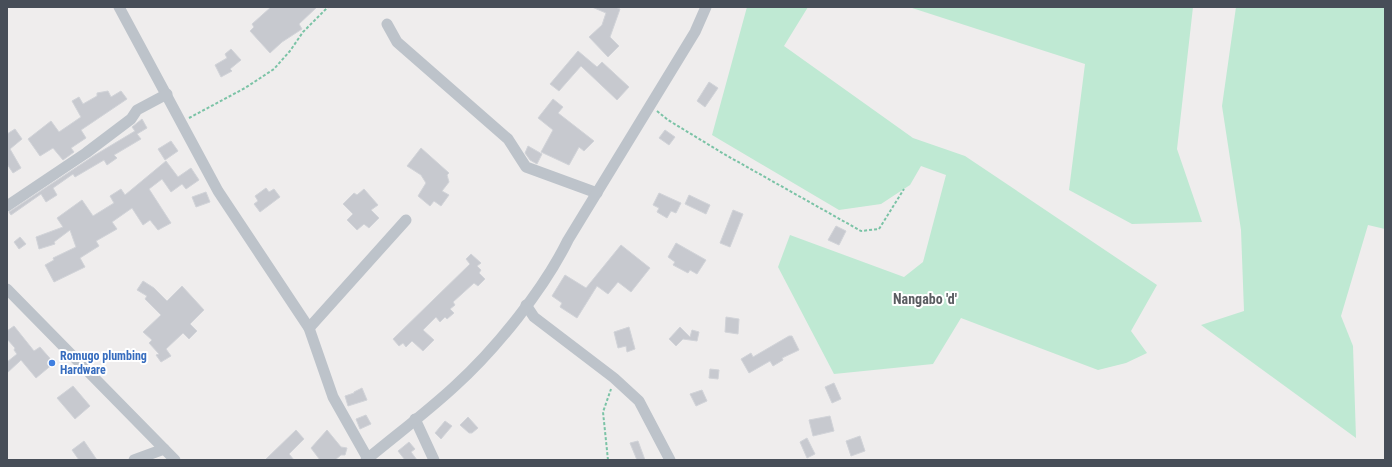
<svg xmlns="http://www.w3.org/2000/svg" width="1392" height="467" viewBox="0 0 1392 467" font-family="'Roboto Condensed',sans-serif">
<style>
.green{fill:#bfe9d3}
.building{fill:#c7c9cf;stroke:#d1d3d8}
.lines{fill:none;stroke-linecap:round;stroke-linejoin:round}
.path{stroke:#7bc3a6;stroke-width:2;stroke-dasharray:3 2;stroke-linecap:butt}
.minor{stroke:#bdc3ca;stroke-width:11}
.shop-dot{fill:#3f7fe0;stroke:#fff;stroke-width:1.5}
.labels{text-anchor:middle;stroke-width:4;stroke-linejoin:round;paint-order:stroke}
.shop-label{font-size:12px;font-weight:bold;fill:#366cbe;stroke:#fff;text-anchor:start}
.quarter-label{font-size:14px;font-weight:bold;fill:#5a5d61;stroke:#fff}
</style>
<rect width="100%" height="100%" fill="#efeded"/>
<g class="green">
<path d="M747,7H808L784,46L913,138L965,156L1157,285L1131,331L1147,353L1126,363L1098,370L961,318L933,364L834,374L778,267L790,235L904,277L923,262L946,175L921,166L910,185L881,204L839,210L712,135Z"/>
<path d="M909,7H1193L1177,149L1202,222L1132,224L1069,190L1085,64Z"/>
<path d="M1236,7H1385V229L1368,225L1341,316L1353,346L1356,438L1201,325L1244,311L1241,230L1222,106Z"/>
</g>
<g class="building">
<path d="M271,7H317L299,24L302,29L282,42L270,53L250,31L254,27L252,24Z"/>
<path d="M592,7H615L620,9L610,37L619,46L608,57L589,37L602,25L606,13Z"/>
<path d="M231,49L241,60L230,69L232,71L221,77L215,65L227,58L225,54Z"/>
<path d="M578,51L597,67L602,62L629,87L617,100L581,66L559,91L550,84Z"/>
<path d="M709,82L718,88L705,107L697,101Z"/>
<path d="M108,91L111,97L121,91L127,99L81,130L86,138L71,148L74,152L63,160L53,148L40,156L28,139L51,121L59,132L81,117L72,101L79,97L83,104L97,96V93Z"/>
<path d="M553,99L563,107L558,113L594,141L584,151L579,147L569,165L541,152L553,130L538,118Z"/>
<path d="M142,119L147,128L137,134L141,139L114,155L117,158L107,165L104,160L75,177L73,174L53,188L57,195L46,202L41,194L11,215L9,212L95,155L135,131L132,127Z"/>
<path d="M15,129L22,139L10,149L21,168L13,173L7,164V134Z"/>
<path d="M665,130L675,137L669,145L659,138Z"/>
<path d="M171,141L178,151L165,160L158,149Z"/>
<path d="M528,146L542,154L537,164L530,160L525,153Z"/>
<path d="M421,148L449,173L447,175L449,182L442,191L449,195L441,206L434,201L430,206L418,196L426,183L421,175L407,166Z"/>
<path d="M166,161L178,177L191,168L199,180L186,189L182,184L171,192L162,179L149,189L171,223L158,230L150,220L143,225L132,208L112,222L117,229L96,241L99,246L80,258L85,267L54,282L45,265L54,260L53,258L76,247L70,230L54,242L55,244L39,249L36,237L63,227L57,218L82,200L93,216L114,203L110,196L121,189L125,195Z"/>
<path d="M266,188L269,192L274,189L280,197L260,212L254,204L258,201L255,196Z"/>
<path d="M364,189L378,205L371,210L379,218L369,228L364,224L357,230L347,220L353,214L343,204L354,193L357,195Z"/>
<path d="M206,192L210,202L196,207L192,197Z"/>
<path d="M659,193L681,203L676,213L671,211L667,218L657,212L659,208L653,205Z"/>
<path d="M689,195L710,205L706,214L685,204Z"/>
<path d="M733,210L743,214L730,247L720,243Z"/>
<path d="M836,226L846,231L839,245L828,240Z"/>
<path d="M20,237L26,244L19,249L14,242Z"/>
<path d="M676,243L706,260L697,274L690,270L688,273L673,265L675,262L668,257Z"/>
<path d="M621,245L650,268L631,292L618,282L608,294L597,286L577,318L560,307L562,303L552,296L565,275L586,288Z"/>
<path d="M471,254L481,263L477,266L481,270L479,273L485,279L478,286L474,283L453,302L455,305L450,309L454,313L447,319L445,317L440,322L436,317L423,330L434,340L423,351L412,341L406,347L403,343L399,346L393,339L470,264L466,259Z"/>
<path d="M143,281L154,288L167,301L182,286L204,310L190,324L197,331L189,339L183,333L166,349L171,356L161,362L156,355L159,354L149,343L152,340L143,332L161,315L145,299L147,296L137,290Z"/>
<path d="M726,317L739,319L738,334L725,332Z"/>
<path d="M14,326L34,351L40,347L54,363L36,378L21,360L7,373V362L17,354L14,350L15,348L7,339V331Z"/>
<path d="M629,327L635,349L627,352L626,346L618,348L614,332Z"/>
<path d="M680,327L690,337L692,330L699,332L697,341L683,339L676,346L669,339Z"/>
<path d="M789,336H792L799,350L782,358L783,360L773,366L770,361L749,373L741,359L751,353L753,357Z"/>
<path d="M710,369L719,370L718,379L709,378Z"/>
<path d="M834,383L841,399L832,403L825,387Z"/>
<path d="M73,386L90,406L75,419L57,398Z"/>
<path d="M362,388L367,400L348,406L345,396L354,393V392Z"/>
<path d="M702,390L707,401L696,406L690,394Z"/>
<path d="M366,415L371,424L360,429L356,419Z"/>
<path d="M830,416L834,431L813,436L809,420Z"/>
<path d="M468,417L478,428L472,433H469L460,425Z"/>
<path d="M445,421L452,426L441,439L435,433Z"/>
<path d="M296,430L304,439L289,454L294,460H265Z"/>
<path d="M327,430L341,447L347,448L345,455H341L335,460H320L311,448Z"/>
<path d="M860,436L865,451L851,456L846,441Z"/>
<path d="M807,438L815,454L807,458L800,442Z"/>
<path d="M84,441L97,460H79L72,450Z"/>
<path d="M638,441L645,460H637L630,443Z"/>
<path d="M409,442L415,449L411,452L417,460H405L398,451Z"/>
</g>
<g class="lines">
<g class="path">
<path d="M657,111L668,120L724,154L861,231L879,229L904,189"/>
<path d="M189,118L245,88L274,69L290,51L303,32L328,7"/>
<path d="M608,460L603,412L611,389"/>
</g>
<g class="minor">
<path d="M119,7L218,191L309,328L333,397L368,459"/>
<path d="M387,24L397,42L508,139L526,167L597,193"/>
<path d="M7,206L86,153L131,119L137,110L167,94"/>
<path d="M7,289L175,460"/>
<path d="M526,305L534,317L614,378L639,401L670,460"/>
<path d="M309,328L406,220"/>
<path d="M415,419L434,460"/>
<path d="M134,460L164,449"/>
<path d="M366,460C396,435 427,412 455,386C496,349 544,289 568,240L695,32L706,7"/>
</g>
</g>
<circle class="shop-dot" cx="52" cy="363" r="4"/>
<g class="labels">
<g class="shop-label">
<text x="60" y="360">Romugo plumbing<tspan x="60" dy="14">Hardware</tspan></text>
</g>
<g class="quarter-label">
<text x="925" y="304">Nangabo 'd'</text>
</g>
</g>
<rect width="1392" height="467" fill="none" stroke="#474e58" stroke-width="16"/>
</svg>
